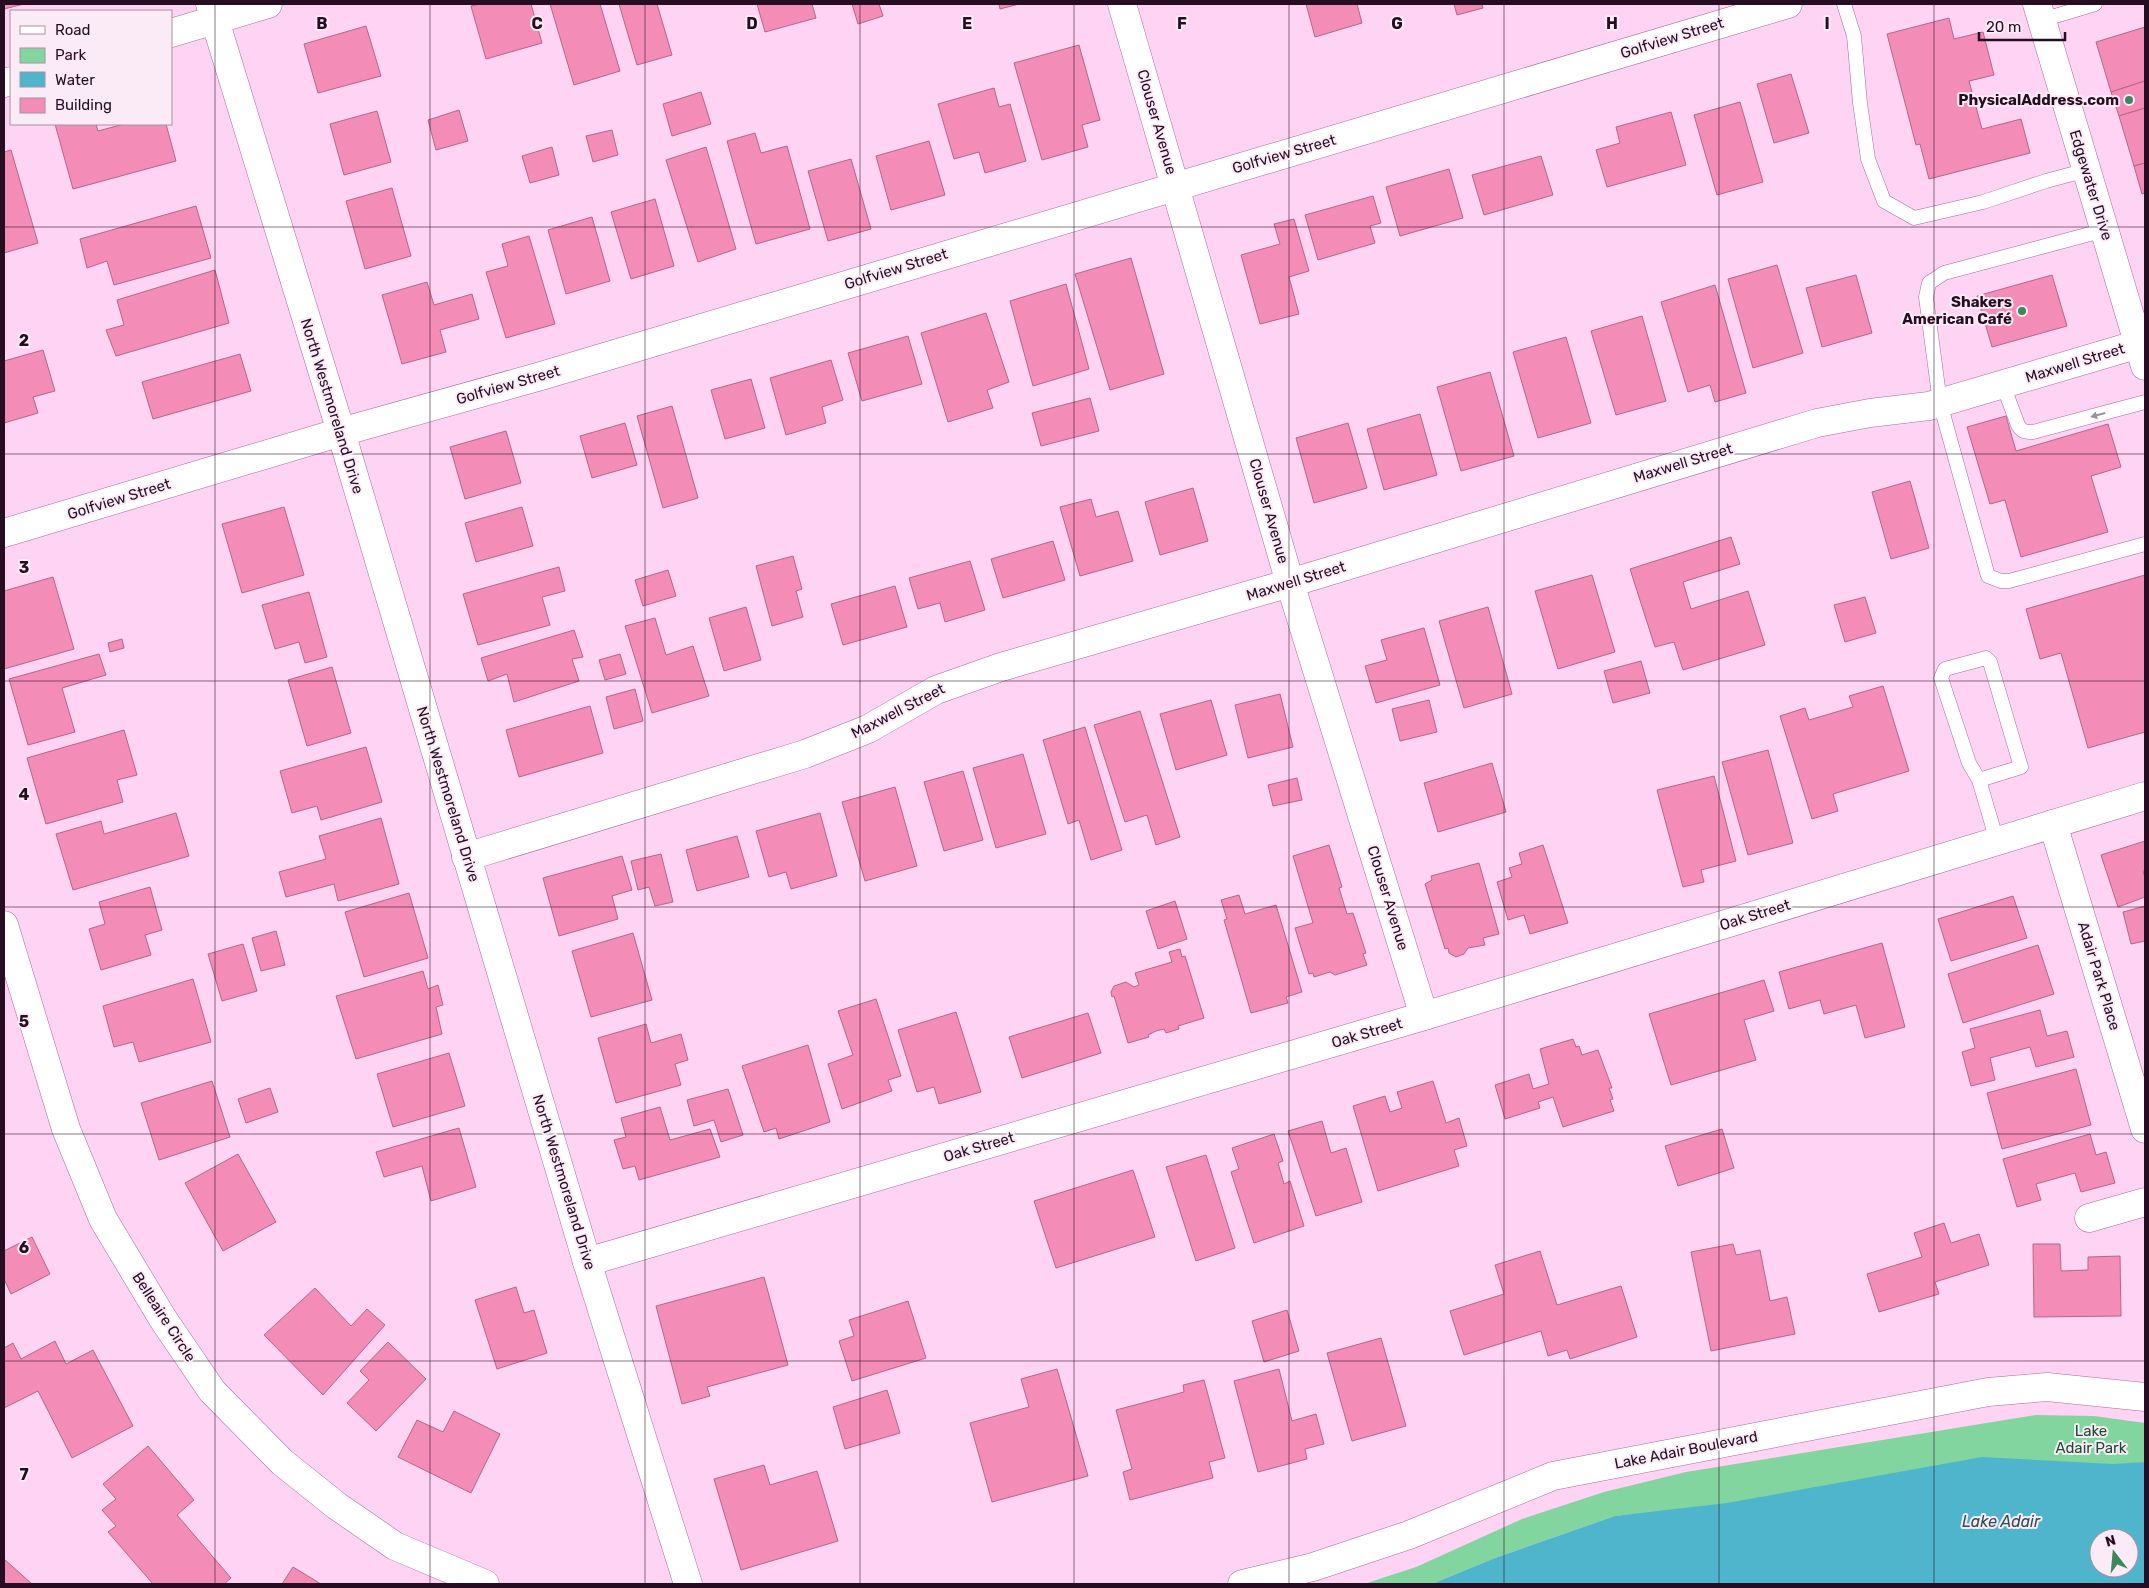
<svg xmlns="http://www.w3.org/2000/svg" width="2149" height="1588" viewBox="0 0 2149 1588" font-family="Rubik,sans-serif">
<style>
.green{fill:#82d59f}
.water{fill:#4eb5cc;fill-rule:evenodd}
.building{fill:#f38cb6;stroke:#b66687}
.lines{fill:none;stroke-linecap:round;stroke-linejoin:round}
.lane-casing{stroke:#ab699d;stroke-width:15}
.street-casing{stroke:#ab699d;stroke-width:29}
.secondary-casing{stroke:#ab699d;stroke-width:29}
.lane{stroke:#fff;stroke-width:14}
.street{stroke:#fff;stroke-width:28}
.secondary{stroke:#fff;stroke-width:28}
.oneway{fill:#9e929c}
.grid{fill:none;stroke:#270d22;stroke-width:1;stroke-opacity:0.55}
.poi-dot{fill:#398959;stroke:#faebf6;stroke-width:2}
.labels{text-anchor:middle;stroke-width:4;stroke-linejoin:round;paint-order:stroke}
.street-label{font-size:15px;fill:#270d22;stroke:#faebf6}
.poi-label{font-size:15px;font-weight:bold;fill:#270d22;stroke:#faebf6;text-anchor:end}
.park-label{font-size:15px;fill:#174e2f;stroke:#faebf6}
.water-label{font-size:16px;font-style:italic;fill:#2e4e55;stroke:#faebf6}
.grid-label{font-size:16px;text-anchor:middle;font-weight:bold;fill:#270d22;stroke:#faebf6;stroke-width:4;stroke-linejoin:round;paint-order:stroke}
</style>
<rect width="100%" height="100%" fill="#ffd3f4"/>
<path class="green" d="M2036,1415L2094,1416L2145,1423V1462L1615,1516L1495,1558L1432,1584H1364L1416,1567L1522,1519L1604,1492L1686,1472Z"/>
<path class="water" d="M1982,1457L2113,1464L2145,1462V1584H1432L1495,1558L1615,1516L1727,1503ZM2099,1538H2129V1568H2099Z"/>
<g class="building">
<path d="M4,4H24L4,9Z"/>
<path d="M480,4H531L542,43L486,59L471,6Z"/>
<path d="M550,4H600L620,71L574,85Z"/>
<path d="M619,4H657L672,55L637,65Z"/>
<path d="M757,4H812L816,18L765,32Z"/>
<path d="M852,4H879L883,16L858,24Z"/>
<path d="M999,4H1019L1000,9Z"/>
<path d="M1306,4H1357L1362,23L1315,37Z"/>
<path d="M1454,4H1482L1483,8L1457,15Z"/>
<path d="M1949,18L1954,39L1983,32L1994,75L1969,81L1982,129L2021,119L2030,153L1929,179L1920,144L1916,145L1887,34Z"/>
<path d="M366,26L381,76L318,93L304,44Z"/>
<path d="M2145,27V81L2111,92L2096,42Z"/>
<path d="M1079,45L1100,120L1082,125L1088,147L1042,160L1014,63Z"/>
<path d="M1791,74L1809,133L1774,143L1757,84Z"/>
<path d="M2145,81V108L2119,116L2111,92Z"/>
<path d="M994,88L999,107L1010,104L1026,161L985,173L979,152L954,159L938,104Z"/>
<path d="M701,92L711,124L672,136L663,104Z"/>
<path d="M1740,102L1763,182L1717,195L1694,115Z"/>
<path d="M2145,108V163L2134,166L2119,116Z"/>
<path d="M459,110L468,141L436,150L428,120Z"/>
<path d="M377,111L391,162L344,175L330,124Z"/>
<path d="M1671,112L1686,165L1607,187L1596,150L1620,143L1616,127Z"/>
<path d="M55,124H96L98,131L124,124H166L176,161L73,189Z"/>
<path d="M612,130L618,155L593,162L586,136Z"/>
<path d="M755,133L761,153L787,146L810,229L756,244L727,141Z"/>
<path d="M929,141L945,195L891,210L876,156Z"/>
<path d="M552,147L559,175L530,183L522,156Z"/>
<path d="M706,147L736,249L698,262L666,160Z"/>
<path d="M11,150L38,243L4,253V152Z"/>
<path d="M1541,156L1553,195L1484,215L1472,175Z"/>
<path d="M851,159L871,229L828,241L808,171Z"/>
<path d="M2145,163V193L2142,194L2134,166Z"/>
<path d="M1449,169L1463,218L1400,236L1386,187Z"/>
<path d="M392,188L411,256L365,269L346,201Z"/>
<path d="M1373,196L1381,223L1370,226L1375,243L1318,260L1305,215Z"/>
<path d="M655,199L674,266L631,279L611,212Z"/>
<path d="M196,206L211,258L114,285L107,261L87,268L80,239Z"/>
<path d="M592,217L610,281L566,294L548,230Z"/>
<path d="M1294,219L1309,271L1289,277L1299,314L1260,324L1241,255L1280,244L1274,224Z"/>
<path d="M529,236L555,324L506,338L486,272L508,266L502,244Z"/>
<path d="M1131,258L1164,374L1110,390L1075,274Z"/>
<path d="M1777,265L1803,353L1753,368L1728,279Z"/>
<path d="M215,270L229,323L116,356L106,330L124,325L117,300Z"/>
<path d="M1856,275L1872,333L1822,347L1806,288Z"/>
<path d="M2052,275L2067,326L1992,347L1977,296Z"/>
<path d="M427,282L434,305L472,294L479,319L440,330L446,352L402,364L382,295Z"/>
<path d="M1066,284L1089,369L1033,386L1010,301Z"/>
<path d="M1715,285L1746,393L1715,402L1710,385L1688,392L1661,302Z"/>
<path d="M986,313L1009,382L987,390L993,408L948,422L921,333Z"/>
<path d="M1642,316L1666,401L1616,415L1591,331Z"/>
<path d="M908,336L922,384L862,401L848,353Z"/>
<path d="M1566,337L1591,423L1538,438L1513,352Z"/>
<path d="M43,350L55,391L33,397L38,413L4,423V361Z"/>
<path d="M240,354L251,391L153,419L142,382Z"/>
<path d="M831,360L843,400L822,407L826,423L786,435L770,378Z"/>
<path d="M1490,372L1514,456L1461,471L1437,387Z"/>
<path d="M751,379L765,428L725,439L711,390Z"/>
<path d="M1090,398L1099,431L1041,446L1032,413Z"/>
<path d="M672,406L698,498L663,508L637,416Z"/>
<path d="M1420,414L1437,475L1384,490L1367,429Z"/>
<path d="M2006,416L2016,451L2108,424L2121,467L2091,476L2108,532L2021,557L2005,500L1990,504L1967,427Z"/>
<path d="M625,423L637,465L592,478L580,436Z"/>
<path d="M1348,423L1367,488L1314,503L1296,438Z"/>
<path d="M506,431L521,483L465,499L450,447Z"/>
<path d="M1910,481L1929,548L1891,559L1872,492Z"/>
<path d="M1193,488L1208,541L1160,555L1145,502Z"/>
<path d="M1091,499L1096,517L1118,511L1133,561L1080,576L1060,507Z"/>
<path d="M284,507L304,575L242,593L222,524Z"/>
<path d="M522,507L533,546L476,562L465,523Z"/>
<path d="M1731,537L1740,564L1683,582L1691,609L1748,591L1765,645L1683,670L1674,642L1655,647L1630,569Z"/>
<path d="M1053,541L1065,580L1003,598L991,559Z"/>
<path d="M793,556L802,589L796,591L803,617L772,626L756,566Z"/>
<path d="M970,561L985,610L945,622L940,603L918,609L909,578Z"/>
<path d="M559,567L565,591L542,597L550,625L478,645L463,594Z"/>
<path d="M668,570L676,596L643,606L635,580Z"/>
<path d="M1592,575L1615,652L1558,669L1535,591Z"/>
<path d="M2145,575V732L2088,748L2061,653L2040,659L2026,609Z"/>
<path d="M53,577L74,649L4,669V591Z"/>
<path d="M895,586L907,627L843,645L831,604Z"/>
<path d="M309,592L327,657L305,663L299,642L275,649L262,605Z"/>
<path d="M1865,597L1876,633L1845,642L1834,605Z"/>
<path d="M746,607L761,660L724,671L709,618Z"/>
<path d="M1488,607L1512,694L1464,708L1439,621Z"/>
<path d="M655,618L666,655L693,646L709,696L652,713L625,626Z"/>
<path d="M1424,628L1440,685L1376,703L1365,666L1387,660L1381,640Z"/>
<path d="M574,630L583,657L572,659L579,681L514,702L507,674L488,681L481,658Z"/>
<path d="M122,639L124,648L110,652L108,643Z"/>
<path d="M99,654L106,675L62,688L75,732L28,745L9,679Z"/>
<path d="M620,654L626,674L605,680L599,660Z"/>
<path d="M1641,661L1650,693L1613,703L1604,671Z"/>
<path d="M332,667L351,733L307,746L288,680Z"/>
<path d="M1883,686L1909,771L1833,794L1838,811L1812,819L1780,716L1805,708L1809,720L1853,707L1849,696Z"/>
<path d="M635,689L643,721L614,729L606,697Z"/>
<path d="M1280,694L1293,747L1248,758L1235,705Z"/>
<path d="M1211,700L1227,755L1176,770L1160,714Z"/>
<path d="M1429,700L1437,732L1400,741L1392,709Z"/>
<path d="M590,706L603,753L519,777L506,730Z"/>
<path d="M1140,711L1180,837L1156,845L1147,815L1125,822L1094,725Z"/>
<path d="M1085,727L1122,850L1091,860L1079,820L1068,824L1043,740Z"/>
<path d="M124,730L137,775L117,780L123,802L46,824L27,758Z"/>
<path d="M366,747L382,802L321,820L317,806L292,813L280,771Z"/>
<path d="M1768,750L1793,843L1748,855L1722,762Z"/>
<path d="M1023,754L1046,834L996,848L973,768Z"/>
<path d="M1492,763L1506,812L1438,832L1424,783Z"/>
<path d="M963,771L983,840L944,851L924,782Z"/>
<path d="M1714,776L1736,861L1701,870L1704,882L1683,887L1657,790Z"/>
<path d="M1297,778L1302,800L1273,806L1268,785Z"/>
<path d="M895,787L917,866L865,881L842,802Z"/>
<path d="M176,813L189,856L73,890L56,834L101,821L104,834Z"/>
<path d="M820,813L837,876L791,889L786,872L769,877L756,831Z"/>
<path d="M381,818L399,884L338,901L334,884L286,897L279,872L326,859L319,836Z"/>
<path d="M737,836L749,877L697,891L686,850Z"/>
<path d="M2145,841V870L2143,871L2145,878V897L2118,907L2101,855Z"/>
<path d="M1329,845L1342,887L1339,888L1347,914L1353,913L1366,953L1363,954L1367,965L1335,975L1330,972L1314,977L1313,973L1309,974L1295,928L1313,923L1293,856Z"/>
<path d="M1543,845L1568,923L1530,934L1524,915L1508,920L1497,882L1512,877L1509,868L1522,864L1519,853Z"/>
<path d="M661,854L673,902L655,906L649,887L638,890L631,861Z"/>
<path d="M622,856L632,890L612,896L618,919L559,936L543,878Z"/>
<path d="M1479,863L1499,934L1483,938L1485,945L1468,948L1464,954L1456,957L1449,953L1448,948L1445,949L1425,884L1432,880L1431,876Z"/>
<path d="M150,887L162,930L145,935L151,955L101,970L89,929L105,924L99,902Z"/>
<path d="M409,893L428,958L364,977L345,912Z"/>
<path d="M1239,895L1245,914L1276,905L1302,992L1286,997L1288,1003L1251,1013L1224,920L1227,919L1221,900Z"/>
<path d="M2013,896L2027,938L1951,961L1938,919Z"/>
<path d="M1175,901L1187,939L1158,949L1146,911Z"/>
<path d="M2145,906V941L2131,944L2123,912Z"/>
<path d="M276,931L285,965L261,971L252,938Z"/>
<path d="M633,933L652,1000L591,1017L572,951Z"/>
<path d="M1882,943L1905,1027L1865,1038L1856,1005L1824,1014L1820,1000L1789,1009L1779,972Z"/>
<path d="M243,944L257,991L222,1001L208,954Z"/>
<path d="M2038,945L2054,994L1963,1023L1948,974Z"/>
<path d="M1180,949L1182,957L1185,956L1204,1018L1178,1026L1179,1029L1166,1033L1164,1029L1156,1031L1148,1035L1149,1037L1128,1043L1114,996L1112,997L1111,992L1114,986L1126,982L1134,987L1139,985L1135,973L1172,962L1169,952Z"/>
<path d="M423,971L428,989L438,985L443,1005L436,1007L442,1034L356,1059L336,996Z"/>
<path d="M193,979L211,1042L139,1062L133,1042L114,1047L103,1006Z"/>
<path d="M1764,980L1774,1011L1744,1020L1756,1060L1671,1085L1649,1014Z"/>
<path d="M876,999L901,1076L888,1080L892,1091L842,1109L828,1064L853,1055L838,1011Z"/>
<path d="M2040,1010L2047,1036L2067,1031L2074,1057L2036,1067L2030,1047L1990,1058L1995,1080L1971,1086L1962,1052L1975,1048L1970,1029Z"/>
<path d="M956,1012L981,1092L939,1104L934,1087L917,1092L898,1030Z"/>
<path d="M1088,1013L1101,1053L1022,1078L1009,1037Z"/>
<path d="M646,1024L651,1043L681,1034L688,1060L675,1064L681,1085L616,1103L598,1038Z"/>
<path d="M1573,1039L1576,1047L1579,1046L1582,1055L1598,1050L1612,1088H1609L1613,1099L1610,1100L1614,1111L1563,1127L1553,1097L1538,1102L1540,1108L1505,1119L1495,1085L1529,1074L1533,1089L1549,1084L1540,1049Z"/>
<path d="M808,1045L830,1122L779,1139L776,1128L764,1132L742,1066Z"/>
<path d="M449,1053L465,1106L393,1127L377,1074Z"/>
<path d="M2076,1069L2091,1125L2002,1149L1987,1093Z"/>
<path d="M212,1081L230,1137L159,1160L141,1103Z"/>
<path d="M1433,1081L1446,1123L1459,1118L1467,1146L1454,1150L1459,1166L1378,1191L1353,1106L1385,1096L1390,1112L1402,1108L1397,1092Z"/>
<path d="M270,1088L278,1112L246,1123L238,1099Z"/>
<path d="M728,1089L743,1135L721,1142L714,1120L694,1126L687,1100Z"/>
<path d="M660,1107L670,1140L710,1129L720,1157L639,1180L635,1166L623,1169L614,1140L626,1137L621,1118Z"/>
<path d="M1322,1121L1331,1153L1346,1148L1362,1202L1316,1216L1288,1131Z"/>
<path d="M459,1128L476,1187L431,1201L422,1166L384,1177L376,1152Z"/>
<path d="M1722,1129L1734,1168L1678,1186L1665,1146Z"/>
<path d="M1274,1134L1283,1161L1278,1163L1284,1184L1290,1181L1304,1226L1254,1243L1231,1172L1239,1169L1232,1148Z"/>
<path d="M2090,1134L2096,1155L2106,1152L2115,1183L2081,1192L2075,1173L2036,1184L2041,1200L2017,1207L2003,1159Z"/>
<path d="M238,1154L276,1222L223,1251L185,1183Z"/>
<path d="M1206,1155L1235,1248L1196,1261L1166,1167Z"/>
<path d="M1133,1170L1155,1237L1056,1268L1034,1201Z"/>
<path d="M1944,1223L1951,1243L1979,1234L1989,1265L1935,1282L1939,1294L1879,1312L1867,1274L1922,1257L1914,1233Z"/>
<path d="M32,1237L50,1274L11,1294L4,1279V1251Z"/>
<path d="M1733,1244L1736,1255L1760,1250L1770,1301L1787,1297L1795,1334L1711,1351L1691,1252Z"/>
<path d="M2033,1244H2060L2061,1271L2088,1270V1257L2120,1256L2121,1316L2034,1317Z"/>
<path d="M1540,1251L1557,1305L1621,1286L1637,1337L1570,1359L1567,1350L1548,1356L1541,1331L1464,1355L1450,1311L1504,1294L1495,1265Z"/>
<path d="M764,1277L788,1365L707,1387L710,1396L682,1404L656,1306Z"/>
<path d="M516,1287L524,1313L534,1310L547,1353L497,1369L475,1300Z"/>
<path d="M315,1288L351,1326L367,1309L385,1325L323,1395L264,1335Z"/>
<path d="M908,1301L926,1358L852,1381L839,1341L854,1336L849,1320Z"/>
<path d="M1287,1310L1299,1351L1264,1362L1252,1321Z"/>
<path d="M1381,1338L1406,1426L1352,1441L1327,1353Z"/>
<path d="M55,1341L66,1364L93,1350L133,1426L72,1458L38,1391L4,1408V1348L13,1343L21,1359Z"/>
<path d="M388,1342L426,1379L376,1431L347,1403L369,1380L360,1371Z"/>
<path d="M1057,1369L1088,1476L992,1502L970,1423L1029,1407L1021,1379Z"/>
<path d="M1279,1369L1292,1421L1316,1414L1324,1444L1305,1449L1307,1459L1258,1472L1234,1381Z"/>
<path d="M1204,1380L1225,1458L1209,1462L1213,1478L1130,1500L1123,1472L1132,1469L1116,1410L1184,1392L1183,1385Z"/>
<path d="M887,1390L900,1433L845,1449L833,1407Z"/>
<path d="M454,1411L500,1434L471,1493L398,1457L417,1420L443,1432Z"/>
<path d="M148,1446L194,1500L177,1515L231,1578L224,1584H153L108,1532L116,1526L102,1510L116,1499L103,1484Z"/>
<path d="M764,1465L770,1485L817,1471L838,1541L741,1570L714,1479Z"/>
<path d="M4,1559L32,1584H4Z"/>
<path d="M293,1567L321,1584H282Z"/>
</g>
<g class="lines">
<g class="lane-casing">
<g id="lane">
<path d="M1844,4L1854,36L1860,103L1868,159L1884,201L1914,218L1983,202L2046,181L2087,170"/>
<path d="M2042,20L2095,4"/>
<path d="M2105,230L1944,273L1929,283L1926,297L1940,403L1988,576L2001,581H2009L2145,544"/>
<path d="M2003,385L2018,425C2022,432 2026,432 2033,432L2145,402"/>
<path d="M1979,780L2021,767L1990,662L1986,658L1945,669L1941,678L1969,763L1979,780L1997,841"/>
</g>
</g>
<g class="street-casing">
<g id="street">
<path d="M1122,4L1290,583L1424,1016"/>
<path d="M171,33L268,4"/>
<path d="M4,83L11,81"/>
<path d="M4,533L341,432L541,376L1788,4"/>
<path d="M2053,824L2145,1129"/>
<path d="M466,857L805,754L868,729L936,690L1001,667L1290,583L1817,423L1870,413L1929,406L2139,344"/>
<path d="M4,925L66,1129L103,1219L163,1319L212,1391L282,1462L337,1506L395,1546L485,1584"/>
<path d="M2089,1218L2145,1202"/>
<path d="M587,1262L1424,1016L2145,796"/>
</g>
</g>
<g class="secondary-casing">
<g id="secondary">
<path d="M210,4L341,432L587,1262L688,1584"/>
<path d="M2037,4L2145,366"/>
<path d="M1242,1584L1313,1567L1409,1535L1553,1476L1988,1392L2047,1387L2145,1397"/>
</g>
</g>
<use href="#lane" class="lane"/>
<use href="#street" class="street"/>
<use href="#secondary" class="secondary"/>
</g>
<defs><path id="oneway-solid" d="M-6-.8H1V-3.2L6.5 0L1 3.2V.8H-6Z" transform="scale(1.25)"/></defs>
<use class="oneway" href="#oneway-solid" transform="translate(2098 415) rotate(165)"/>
<path class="grid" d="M215,4V1584M430,4V1584M645,4V1584M860,4V1584M1074,4V1584M1289,4V1584M1504,4V1584M1719,4V1584M1934,4V1584M4,227H2145M4,454H2145M4,681H2145M4,907H2145M4,1134H2145M4,1361H2145"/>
<g class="poi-dot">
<circle cx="2129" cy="100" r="5"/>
<circle cx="2022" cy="311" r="5"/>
</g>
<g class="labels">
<g class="street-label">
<text transform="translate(1672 38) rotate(-17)" y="5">Golfview Street</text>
<text transform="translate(1157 122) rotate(74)" y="5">Clouser Avenue</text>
<text transform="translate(1284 154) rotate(-16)" y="5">Golfview Street</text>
<text transform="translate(2091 185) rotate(73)" y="5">Edgewater Drive</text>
<text transform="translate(896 269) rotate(-17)" y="5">Golfview Street</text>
<text transform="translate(2075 363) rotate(-17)" y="5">Maxwell Street</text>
<text transform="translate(508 385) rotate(-16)" y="5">Golfview Street</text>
<text transform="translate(332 406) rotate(73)" y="5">North Westmoreland Drive</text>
<text transform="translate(1683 463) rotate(-17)" y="5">Maxwell Street</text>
<text transform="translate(119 499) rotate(-17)" y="5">Golfview Street</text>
<text transform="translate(1269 511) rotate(74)" y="5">Clouser Avenue</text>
<text transform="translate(1296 581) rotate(-17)" y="5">Maxwell Street</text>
<text transform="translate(898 711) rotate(-27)" y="5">Maxwell Street</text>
<text transform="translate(448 794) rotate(73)" y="5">North Westmoreland Drive</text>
<text transform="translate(1388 898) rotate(73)" y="5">Clouser Avenue</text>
<text transform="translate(1755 915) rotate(-17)" y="5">Oak Street</text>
<text transform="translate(2099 976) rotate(73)" y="5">Adair Park Place</text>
<text transform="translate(1367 1033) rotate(-16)" y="5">Oak Street</text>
<text transform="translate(979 1147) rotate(-16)" y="5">Oak Street</text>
<text transform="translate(564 1182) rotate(73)" y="5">North Westmoreland Drive</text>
<text transform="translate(164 1317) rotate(57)" y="5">Belleaire Circle</text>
<text transform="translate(1686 1450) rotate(-11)" y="5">Lake Adair Boulevard</text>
</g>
<g class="poi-label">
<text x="2119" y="105">PhysicalAddress.com</text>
<text x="2012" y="307">Shakers<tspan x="2012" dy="17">American Café</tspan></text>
</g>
<g class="park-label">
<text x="2091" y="1436">Lake<tspan x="2091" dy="17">Adair Park</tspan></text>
</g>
<g class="water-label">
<text x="2001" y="1527">Lake Adair</text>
</g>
</g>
<g class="grid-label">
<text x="322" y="29">B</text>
<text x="537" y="29">C</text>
<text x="752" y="29">D</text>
<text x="967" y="29">E</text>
<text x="1182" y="29">F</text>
<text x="1397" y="29">G</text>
<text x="1612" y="29">H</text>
<text x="1827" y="29">I</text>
<text x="24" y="346">2</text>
<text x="24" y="573">3</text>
<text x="24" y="800">4</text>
<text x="24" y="1027">5</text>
<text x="24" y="1253">6</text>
<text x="24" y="1480">7</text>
</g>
<rect width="2149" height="1588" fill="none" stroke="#270d22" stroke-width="10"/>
<rect x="10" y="10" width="162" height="115" fill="#faebf6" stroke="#a692a1"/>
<rect x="20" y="26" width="25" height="8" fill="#ffffff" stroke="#a692a1"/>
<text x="55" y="35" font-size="15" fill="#270d22">Road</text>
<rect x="20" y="48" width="25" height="15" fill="#82d59f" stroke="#a692a1"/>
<text x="55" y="60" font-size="15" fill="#270d22">Park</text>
<rect x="20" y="72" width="25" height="15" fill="#4eb5cc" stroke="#a692a1"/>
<text x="55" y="85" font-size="15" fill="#270d22">Water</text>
<rect x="20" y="98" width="25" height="15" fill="#f38cb6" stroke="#a692a1"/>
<text x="55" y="110" font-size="15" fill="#270d22">Building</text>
<g transform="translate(2114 1553) rotate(344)"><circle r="24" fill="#faebf6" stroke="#a692a1"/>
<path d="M0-4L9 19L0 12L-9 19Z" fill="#398959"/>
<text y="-8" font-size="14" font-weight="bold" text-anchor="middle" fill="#270d22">N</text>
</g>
<path d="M1979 32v8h86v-8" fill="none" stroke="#270d22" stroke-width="2.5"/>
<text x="1986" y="32" font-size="15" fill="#270d22" stroke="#faebf6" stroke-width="4" paint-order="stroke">20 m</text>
</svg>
